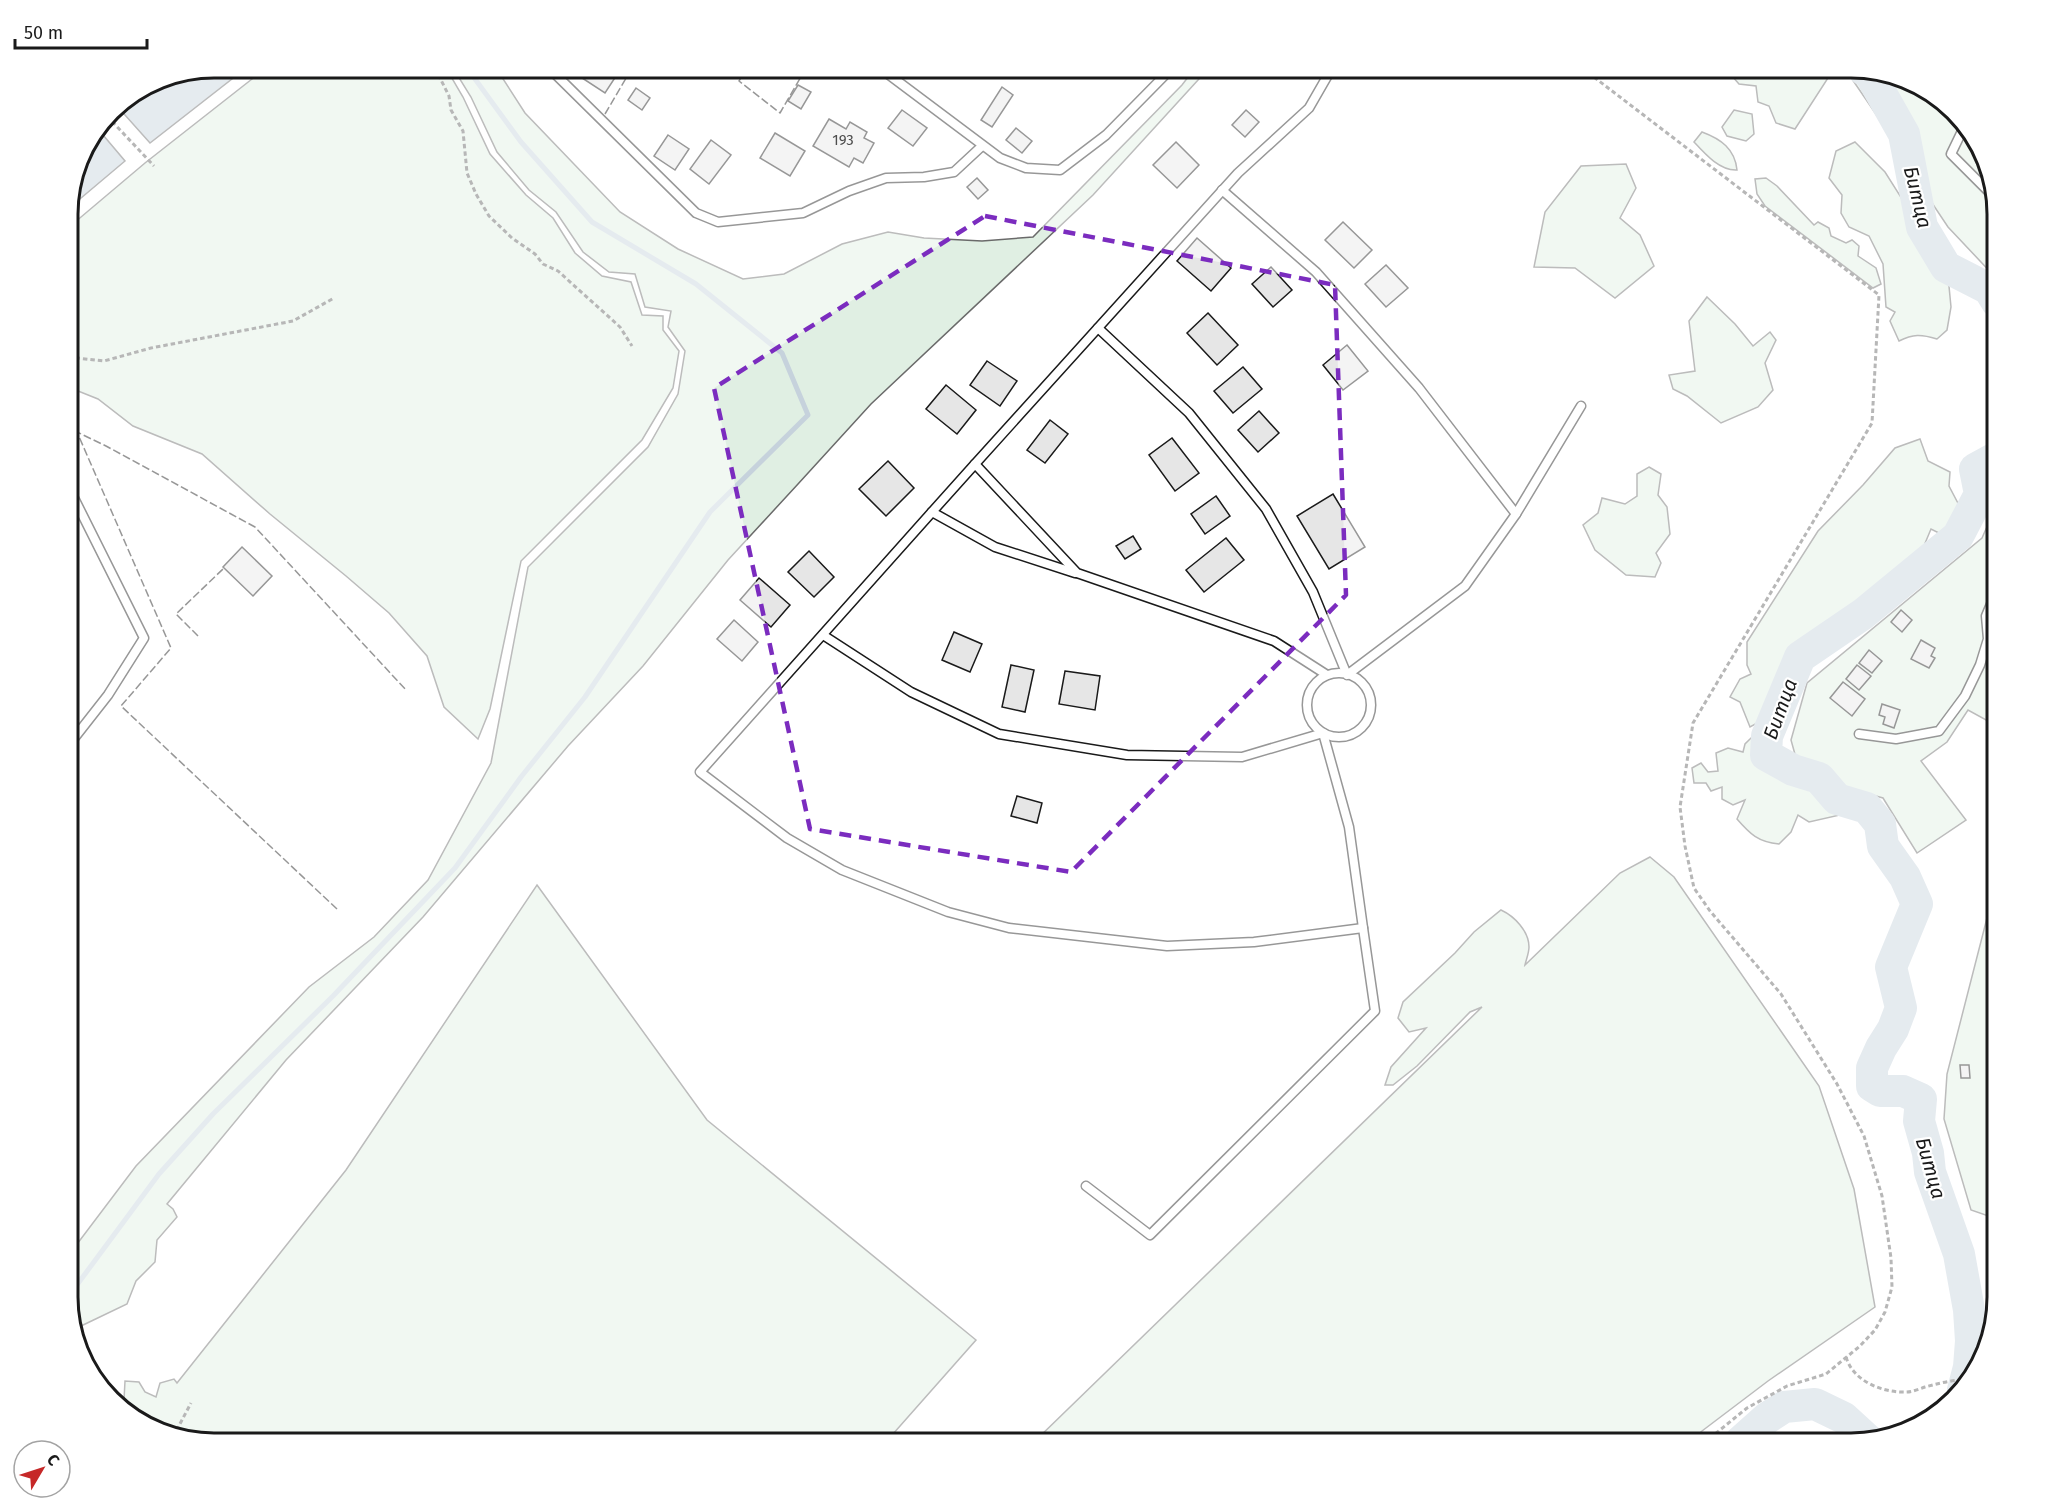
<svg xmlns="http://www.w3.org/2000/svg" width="2065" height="1511" viewBox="0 0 2065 1511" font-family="'Fira Sans',sans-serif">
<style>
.green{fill:#e0efe3;stroke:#6a6a6a;stroke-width:1.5}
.water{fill:#c6d2dc;stroke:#6a6a6a;stroke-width:1.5}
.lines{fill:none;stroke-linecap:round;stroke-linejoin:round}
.stream{stroke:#c6d2dc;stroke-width:5}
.river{stroke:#c6d2dc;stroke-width:32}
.building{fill:#e6e6e6;stroke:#1a1a1a;stroke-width:1.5}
.service-casing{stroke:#1a1a1a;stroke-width:11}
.path{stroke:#5f5f5f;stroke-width:3;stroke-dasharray:4.5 3;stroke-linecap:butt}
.service{stroke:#fff;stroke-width:8}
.fence{stroke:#1a1a1a;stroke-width:1.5;stroke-dasharray:8 3;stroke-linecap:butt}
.marked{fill:none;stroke:#7b2cbf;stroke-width:4.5;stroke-dasharray:12 8;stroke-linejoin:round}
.labels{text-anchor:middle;stroke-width:4.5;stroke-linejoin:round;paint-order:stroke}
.number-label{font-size:15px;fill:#4d4d4d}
.water-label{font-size:20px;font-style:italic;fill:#1a1a1a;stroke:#fff}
.rim{fill:none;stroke:#1a1a1a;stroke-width:3}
</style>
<rect width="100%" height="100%" fill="#fff"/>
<g class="green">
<path d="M266,68H446L463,97L490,154L526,195L553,218L575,253L602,276L631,282L642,315L663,316V330L679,351L673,388L642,440L521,561L490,709L478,739L444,707L427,656L389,613L346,576L270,514L202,454L133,426L98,399L68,387V228L145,163Z"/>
<path d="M453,68H496L525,113L620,212L678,249L743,279L784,274L842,244L888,232L924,238L982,241L1033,237L1182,85L1195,68H1209L1093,195L871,404L798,484L728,560L643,666L568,746L423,917L286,1060L167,1204L173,1209L177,1217L157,1240L155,1262L136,1281L127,1304L81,1326L74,1319L72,1322L68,1307V1256L136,1166L309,987L374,937L428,880L491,763L528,567L648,447L678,394L685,351L668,327L671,311L645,307L635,274L609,272L583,252L556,212L529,190L497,152L471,97Z"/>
<path d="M1725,68H1822L1828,78L1795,129L1776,123L1769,106L1758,102L1756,86L1739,84Z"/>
<path d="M1842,68L1898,75L1940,97L1982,149L1997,213V279L1948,227L1898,152L1880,120L1852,79Z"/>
<path d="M1734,110L1752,114L1754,134L1746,141L1727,136L1722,127Z"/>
<path d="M1702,132C1721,139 1735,149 1737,170C1720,171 1705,154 1694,142Z"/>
<path d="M1855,142L1885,172L1904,202L1930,262L1948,276L1951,307L1947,330L1937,339C1921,334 1913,334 1899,341L1890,321L1895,312L1886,307L1883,264L1869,236L1849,227L1841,213L1842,195L1829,178L1836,151Z"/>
<path d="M1626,164L1636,188L1620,218L1640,235L1654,266L1615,298L1575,268L1534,267L1545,212L1581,166Z"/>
<path d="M1766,178L1777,186L1814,225L1818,222L1829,228L1831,236L1846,243L1852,240L1859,246L1858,256L1876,268L1881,284L1873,288L1765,206L1757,194L1755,179Z"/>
<path d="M1707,297L1735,324L1753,346L1770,332L1776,340L1765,363L1773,390L1758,407L1721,423L1687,396L1673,389L1669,375L1695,371L1689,321Z"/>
<path d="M1920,439L1928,461L1950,472L1949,486L1960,507L1955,528L1945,536L1931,529L1918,560L1866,601L1848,609L1823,632L1798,649L1763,720L1750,727L1740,702L1730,697L1740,679L1751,674L1747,665V642L1818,531L1863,485L1895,448Z"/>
<path d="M1649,467L1661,474L1658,495L1667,507L1670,534L1656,553L1661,563L1655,577L1626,575L1595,550L1583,525L1598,513L1602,498L1625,504L1637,496V474Z"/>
<path d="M1997,504V726L1968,710L1947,742L1921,761L1966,820L1917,853L1883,798L1846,788L1796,758L1791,740L1807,683L1982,538Z"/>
<path d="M1751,738L1757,740L1763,747L1762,756L1767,761L1768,769L1789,772L1815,782L1840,806V815L1809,822L1798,815L1791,832L1779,844C1758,842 1750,834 1737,819L1745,800L1733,805L1722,799V787L1711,791L1706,783H1694L1692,768L1701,763L1708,772L1718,771L1716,753L1728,748L1743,752L1745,744Z"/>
<path d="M1650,857L1674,877L1819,1086L1854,1189L1875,1307L1768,1381L1702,1431L1689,1443H1033L1482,1007L1470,1012L1417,1066L1393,1085H1385L1391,1067L1426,1028L1409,1032L1398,1018L1403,1002L1455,953L1474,932L1501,910C1514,916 1529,931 1529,947C1529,953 1526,960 1525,965L1620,873Z"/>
<path d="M1997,879V1219L1971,1210L1944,1119L1947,1074Z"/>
<path d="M537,885L707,1120L976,1340L885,1443H213C179,1438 140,1432 116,1403L124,1400L125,1381L139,1382L145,1392L156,1397L160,1383L174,1379L177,1383L346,1170Z"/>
</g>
<g class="water">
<path d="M214,68H246L150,143L116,105L158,78Z"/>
<path d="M98,129L125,161L68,209L83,149Z"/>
</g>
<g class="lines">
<path class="stream" d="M68,1297L159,1174L213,1114L333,996L455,868L521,777L585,697L710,512L808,415L782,353L696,284L592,222L521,142L467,68"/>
<g class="river">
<path d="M1864,70L1869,72L1904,134L1922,227L1946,267L1989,289L1997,302"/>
<path d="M1963,1390L1969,1367L1971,1341L1969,1310L1959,1254L1930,1172L1928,1153L1919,1121L1921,1099L1903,1091H1880L1872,1086V1068L1881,1048L1893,1029L1901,1008L1891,967L1917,904L1905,877L1883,846L1880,824L1867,808L1837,799L1819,778L1793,770L1766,755L1767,736L1800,657L1863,614L1958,536L1980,494L1975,469L1997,457"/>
<path d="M1739,1443L1767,1418L1784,1407L1815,1404L1844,1418L1868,1440"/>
</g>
</g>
<g class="building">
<path d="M581,68H616L620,70L605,93L576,74Z"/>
<path d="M798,85L811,92L801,109L788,101Z"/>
<path d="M1002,87L1013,95L992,127L981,120Z"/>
<path d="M636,88L650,98L642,110L628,100Z"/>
<path d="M902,110L927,128L913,146L888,128Z"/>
<path d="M1246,110L1259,122L1245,137L1232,125Z"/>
<path d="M829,119L846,129L850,122L867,132L864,138L874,143L863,163L854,158L849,167L813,146Z"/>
<path d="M1016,128L1032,141L1022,153L1006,140Z"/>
<path d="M775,133L805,151L790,176L760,158Z"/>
<path d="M668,135L689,149L675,170L654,156Z"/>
<path d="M711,140L731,155L709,184L690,169Z"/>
<path d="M1176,142L1199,165L1177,188L1153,165Z"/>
<path d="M977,178L988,190L978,199L967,187Z"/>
<path d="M1343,222L1372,250L1354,268L1325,240Z"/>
<path d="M1197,238L1231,268L1211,291L1177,261Z"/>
<path d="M1386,265L1408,288L1386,307L1365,284Z"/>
<path d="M1271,267L1292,290L1273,307L1252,284Z"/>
<path d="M1208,313L1238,345L1217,365L1187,333Z"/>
<path d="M1347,345L1368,371L1343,390L1323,365Z"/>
<path d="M987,361L1017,381L1000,406L970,385Z"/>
<path d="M1243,367L1262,389L1233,413L1214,391Z"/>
<path d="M946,385L976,410L957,434L926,409Z"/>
<path d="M1259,411L1279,433L1258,452L1238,430Z"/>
<path d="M1050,420L1068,434L1045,463L1027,450Z"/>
<path d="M1172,438L1199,473L1175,491L1149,455Z"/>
<path d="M888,461L914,488L886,516L859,489Z"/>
<path d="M1333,494L1365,547L1329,569L1297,516Z"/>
<path d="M1216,496L1230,516L1205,534L1191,514Z"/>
<path d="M1133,536L1141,549L1125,559L1116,546Z"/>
<path d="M1226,538L1244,560L1204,592L1186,570Z"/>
<path d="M242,547L272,576L253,596L223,567Z"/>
<path d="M809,551L834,577L814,597L788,572Z"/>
<path d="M759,578L790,605L771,627L740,600Z"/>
<path d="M1901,610L1912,620L1902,632L1891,622Z"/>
<path d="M734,620L758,642L742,661L717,639Z"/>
<path d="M954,632L982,644L970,672L942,660Z"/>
<path d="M1921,640L1935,648L1931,656L1935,658L1929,668L1911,659Z"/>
<path d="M1869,650L1882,661L1872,673L1859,663Z"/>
<path d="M1011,665L1034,670L1025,712L1002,707Z"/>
<path d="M1857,665L1871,676L1859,690L1846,679Z"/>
<path d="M1065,671L1100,676L1095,710L1059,704Z"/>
<path d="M1843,682L1865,699L1852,716L1830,698Z"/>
<path d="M1882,704L1900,710L1894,728L1883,724L1885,717L1879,715Z"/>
<path d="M1017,796L1042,803L1037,823L1011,816Z"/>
<path d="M1960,1065H1969L1970,1078H1961Z"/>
</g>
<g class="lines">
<g class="service-casing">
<g id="service">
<path d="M549,68L696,213L718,222L803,213L849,191L886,178L924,177L954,172L982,146"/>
<path d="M880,68L1000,158L1026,168L1060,170L1106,135L1172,68"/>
<path d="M1964,127L1951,154L1994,197"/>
<path d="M1098,328L1189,413L1266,509L1313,592L1347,675L1465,586L1516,514L1419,388L1316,272L1222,190"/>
<path d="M975,464L932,512L995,547L1075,573"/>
<path d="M932,512L700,772L787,838L842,870L948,912L1009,928L1167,946L1254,942L1363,928L1375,1011L1150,1235L1086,1186"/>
<path d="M1516,514L1581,406"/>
<path d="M823,635L911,692L999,734L1127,755L1242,757L1323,733L1349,827L1363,928"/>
<circle cx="1339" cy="705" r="32"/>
<path d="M1327,675L1274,641L1077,573L975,464L1238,173L1309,108L1332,68"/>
<path d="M1859,734L1896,739L1939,731L1965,696L1980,665L1988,639L1986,616L1997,590"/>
<path d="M68,746L108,695L144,638L68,486"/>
</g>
</g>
<g class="path">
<path d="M435,68L449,96L451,110L463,131L467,173L476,194L489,216L512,238L535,254L543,264L558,271L620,327L632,346"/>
<path d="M1582,68L1879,295L1872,423L1693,723L1680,807L1685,846L1694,888L1710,911L1781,994L1837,1084L1864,1136L1882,1196L1891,1258L1892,1287L1885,1312L1875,1330L1860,1346L1826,1374L1787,1386L1747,1408L1704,1443"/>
<path d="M107,116L154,166"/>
<path d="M68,357L104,361L151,348L293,321L334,298"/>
<path d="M1846,1357C1853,1381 1882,1393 1907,1392C1912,1392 1919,1389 1925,1387C1940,1383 1955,1379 1971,1380"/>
<path d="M173,1437L191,1403"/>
</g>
<use href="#service" class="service"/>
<g class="fence">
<path d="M747,68L739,81L780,113L806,68"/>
<path d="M605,114L632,68"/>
<path d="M198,636L176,614L223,569"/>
<path d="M337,909L121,706L171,648L77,432L106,446L255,527L406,690"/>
</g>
</g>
<path d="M0 0H2065V1511H0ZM985,216L1335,285L1346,595L1071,872L810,829L714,388Z" fill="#fff" fill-opacity=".55" fill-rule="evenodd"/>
<path class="marked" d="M985,216L1335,285L1346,595L1071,872L810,829L714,388Z"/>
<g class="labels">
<g class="number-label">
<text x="843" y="145">193</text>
</g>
<g class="water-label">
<text transform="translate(1918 197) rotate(76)" y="7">Битца</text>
<text transform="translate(1780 709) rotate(-70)" y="7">Битца</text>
<text transform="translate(1931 1168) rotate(74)" y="7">Битца</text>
</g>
</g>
<path d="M0 0H2065V1511H0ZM214 78H1851A136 136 0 0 1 1987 214V1297A136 136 0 0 1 1851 1433H214A136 136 0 0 1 78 1297V214A136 136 0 0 1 214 78Z" fill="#fff" fill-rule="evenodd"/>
<path class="rim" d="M214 78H1851A136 136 0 0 1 1987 214V1297A136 136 0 0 1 1851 1433H214A136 136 0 0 1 78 1297V214A136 136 0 0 1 214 78Z"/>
<g transform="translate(42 1469) rotate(51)"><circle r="28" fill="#ffffff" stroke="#a3a3a3" stroke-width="1.5"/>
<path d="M0-4.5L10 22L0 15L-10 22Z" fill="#c62828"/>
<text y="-9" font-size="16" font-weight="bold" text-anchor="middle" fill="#1a1a1a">С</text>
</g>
<path d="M15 39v9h132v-9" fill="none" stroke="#1a1a1a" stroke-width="3"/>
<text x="24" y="39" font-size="18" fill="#1a1a1a" stroke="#ffffff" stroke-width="4.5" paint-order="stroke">50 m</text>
</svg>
